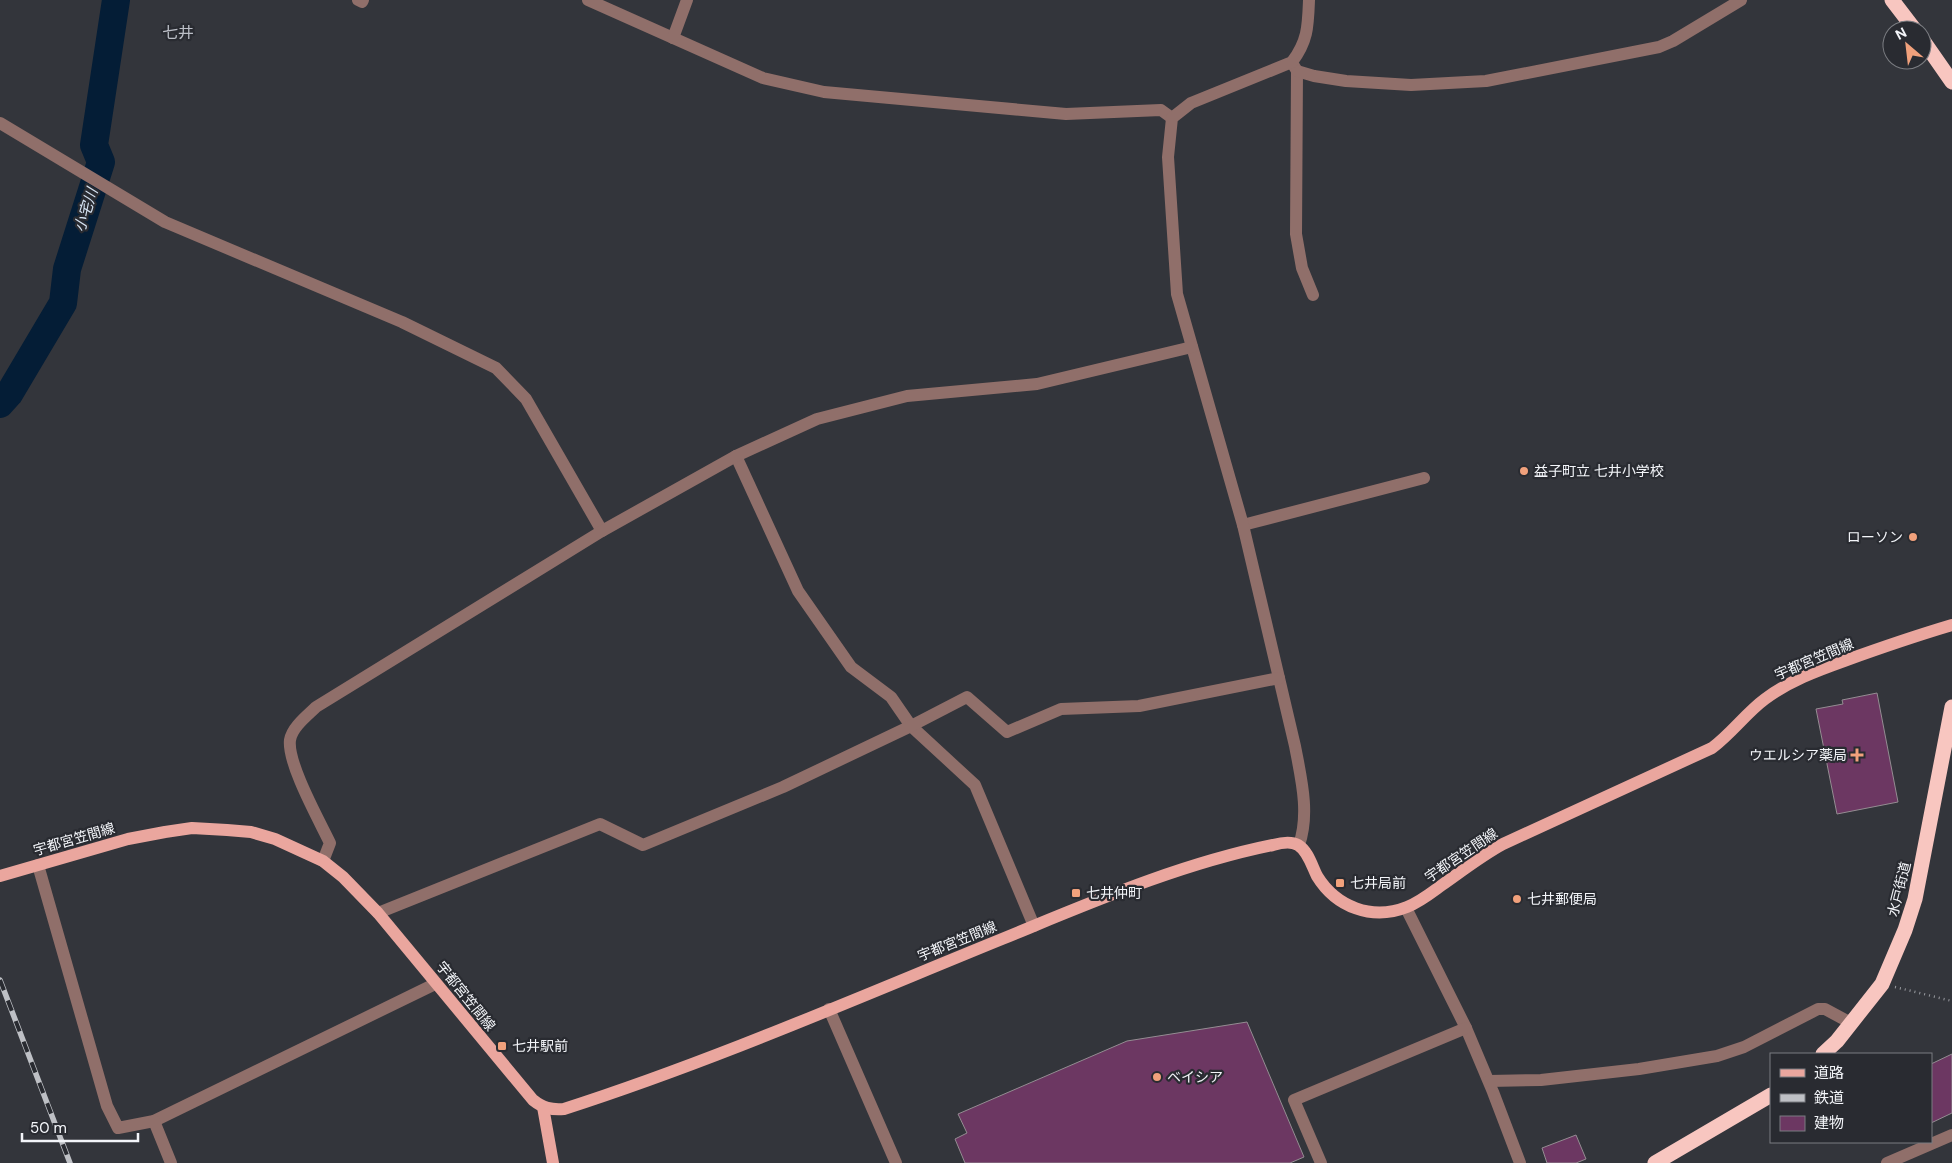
<svg xmlns="http://www.w3.org/2000/svg" width="1952" height="1163" viewBox="0 0 1952 1163" font-family="'DM Sans','Noto Sans JP',sans-serif">
<style>
.lines{fill:none;stroke-linecap:round;stroke-linejoin:round}
.river{stroke:#041d36;stroke-width:28}
.building{fill:#6c3762;stroke:#948d92}
.path{stroke:#999ba0;stroke-width:2.5;stroke-dasharray:1 4;stroke-linecap:butt}
.minor{stroke:#906f6a;stroke-width:12}
.major{stroke:#eaa69e;stroke-width:12}
.highway{stroke:#f8c6c0;stroke-width:15}
.rail-casing{stroke:#bec0c5;stroke-width:5.5}
.rail{stroke:#292b31;stroke-width:4;stroke-dasharray:11;stroke-linecap:butt}
.poi-dot{fill:#f1a17c;stroke:#292b31;stroke-width:2}
.labels{text-anchor:middle;stroke-width:4.5;stroke-linejoin:round;paint-order:stroke}
.poi-label{font-size:14px;fill:#f3f5f9;stroke:#292b31;text-anchor:start}
.street-label{font-size:14px;fill:#f3f5f9;stroke:#292b31}
.water-label{font-size:15px;font-style:italic;fill:#d7e4f3;stroke:#292b31}
.quarter-label{font-size:16px;fill:#bbbec6;stroke:#292b31}
</style>
<rect width="100%" height="100%" fill="#33353b"/>
<g class="lines">
<path class="river" d="M0,404L9,394L63,303L67,269L101,162L94,145L116,0"/>
</g>
<g class="building">
<path d="M1877,693L1898,802L1837,814L1816,709L1843,704L1842,700Z"/>
<path d="M1247,1022L1304,1157L1290,1163H965L955,1139L967,1133L958,1114L1127,1041Z"/>
<path d="M1952,1054V1113L1931,1123V1064Z"/>
<path d="M1576,1135L1586,1159L1576,1163H1547L1542,1148Z"/>
</g>
<g class="lines">
<path class="path" d="M1895,987L1952,1001"/>
<g class="minor">
<path d="M358,0L362,2L363,0"/>
<path d="M588,0L763,78L824,92L1066,114L1161,110L1172,118"/>
<path d="M673,38L687,0"/>
<path d="M1294,66L1297,71L1296,234L1302,268L1313,295"/>
<path d="M1297,71L1314,76L1346,81L1411,85L1486,81L1659,47L1673,41L1741,0"/>
<path d="M0,123L165,222L402,322L496,368L526,399L602,531"/>
<path d="M736,456L798,591L851,667L891,697L911,726L975,785L1034,926"/>
<path d="M1243,525L1424,478"/>
<path d="M1299,845C1310,813 1301,778 1295,746L1243,525L1177,294L1168,157L1172,118L1191,103L1292,62C1308,41 1308,26 1309,0"/>
<path d="M323,861L330,843C319,820 287,763 290,740C292,727 308,715 316,707L602,531L736,456L817,419L907,396L1037,384L1192,347"/>
<path d="M38,865L107,1106L118,1128L154,1121L435,984"/>
<path d="M1406,908L1466,1028L1493,1092L1520,1163"/>
<path d="M378,913L600,824L643,845L783,787L911,726L967,697L1007,732L1061,709L1139,706L1279,678"/>
<path d="M829,1009L896,1163"/>
<path d="M1489,1081L1541,1080L1639,1069L1717,1056L1744,1047L1818,1009H1825L1851,1023"/>
<path d="M154,1121L171,1163"/>
<path d="M1321,1163L1294,1100L1466,1028"/>
<path d="M1887,1163L1952,1135"/>
</g>
<g class="major">
<path d="M0,876L128,839L165,832L192,828L227,830L251,832L275,839L323,861L343,877L378,913L533,1100C543,1108 551,1110 564,1109C713,1061 857,998 1002,939C1090,903 1179,864 1273,845C1280,843 1291,841 1298,845C1308,851 1312,866 1317,876C1336,907 1372,921 1407,907C1420,902 1431,893 1442,885C1462,871 1481,856 1503,844L1712,748C1732,733 1746,713 1765,699C1789,681 1816,671 1844,661C1880,648 1915,636 1952,625"/>
<path d="M543,1107L553,1163"/>
</g>
<g class="highway">
<path d="M1892,0L1915,30"/>
<path d="M1922,39L1952,82"/>
<path d="M1823,1054L1837,1041L1882,984L1905,930L1915,899L1952,707"/>
<path d="M1655,1163L1771,1095"/>
</g>
<g class="rail-casing">
<path id="rail" d="M0,980L70,1163"/>
</g>
<use href="#rail" class="rail"/>
</g>
<g class="poi-dot">
<circle cx="1524" cy="471" r="5"/>
<circle cx="1913" cy="537" r="5"/>
<path d="M1854.5 747.5h5v5h5v5h-5v5h-5v-5h-5v-5h5z"/>
<rect x="1335" y="878" width="10" height="10" rx="2.5"/>
<rect x="1071" y="888" width="10" height="10" rx="2.5"/>
<circle cx="1517" cy="899" r="5"/>
<rect x="497" y="1041" width="10" height="10" rx="2.5"/>
<circle cx="1157" cy="1077" r="5"/>
</g>
<g class="labels">
<g class="poi-label">
<text x="1534" y="476">益子町立 七井小学校</text>
<text x="1903" y="542" text-anchor="end">ローソン</text>
<text x="1847" y="760" text-anchor="end">ウエルシア薬局</text>
<text x="1350" y="888">七井局前</text>
<text x="1086" y="898">七井仲町</text>
<text x="1527" y="904">七井郵便局</text>
<text x="512" y="1051">七井駅前</text>
<text x="1167" y="1082">ベイシア</text>
</g>
<g class="street-label">
<text transform="translate(1814 659) rotate(-23)" y="5">宇都宮笠間線</text>
<text transform="translate(74 839) rotate(-16)" y="5">宇都宮笠間線</text>
<text transform="translate(1461 855) rotate(-34)" y="5">宇都宮笠間線</text>
<text transform="translate(1899 889) rotate(-76)" y="5">水戸街道</text>
<text transform="translate(957 941) rotate(-22)" y="5">宇都宮笠間線</text>
<text transform="translate(466 996) rotate(51)" y="5">宇都宮笠間線</text>
</g>
<g class="water-label">
<text transform="translate(86 210) rotate(-72)" y="5">小宅川</text>
</g>
<g class="quarter-label">
<text x="178" y="38">七井</text>
</g>
</g>
<rect x="1770" y="1053" width="162" height="90" fill="#292b31" stroke="#7a7c81"/>
<rect x="1780" y="1069" width="25" height="8" fill="#eaa69e" stroke="#7a7c81"/>
<text x="1814" y="1078" font-size="15" fill="#f3f5f9">道路</text>
<rect x="1780" y="1094" width="25" height="8" fill="#bec0c5" stroke="#7a7c81"/>
<text x="1814" y="1103" font-size="15" fill="#f3f5f9">鉄道</text>
<rect x="1780" y="1116" width="25" height="15" fill="#6c3762" stroke="#7a7c81"/>
<text x="1814" y="1128" font-size="15" fill="#f3f5f9">建物</text>
<g transform="translate(1907 45) rotate(332)"><circle r="24" fill="#292b31" stroke="#7a7c81"/>
<path d="M0-4L9 19L0 12L-9 19Z" fill="#f1a17c"/>
<text y="-8" font-size="14" font-weight="bold" text-anchor="middle" fill="#f3f5f9">N</text>
</g>
<path d="M22 1133v8h116v-8" fill="none" stroke="#f3f5f9" stroke-width="2.5"/>
<text x="30" y="1133" font-size="15" fill="#f3f5f9" stroke="#292b31" stroke-width="4" paint-order="stroke">50 m</text>
</svg>
